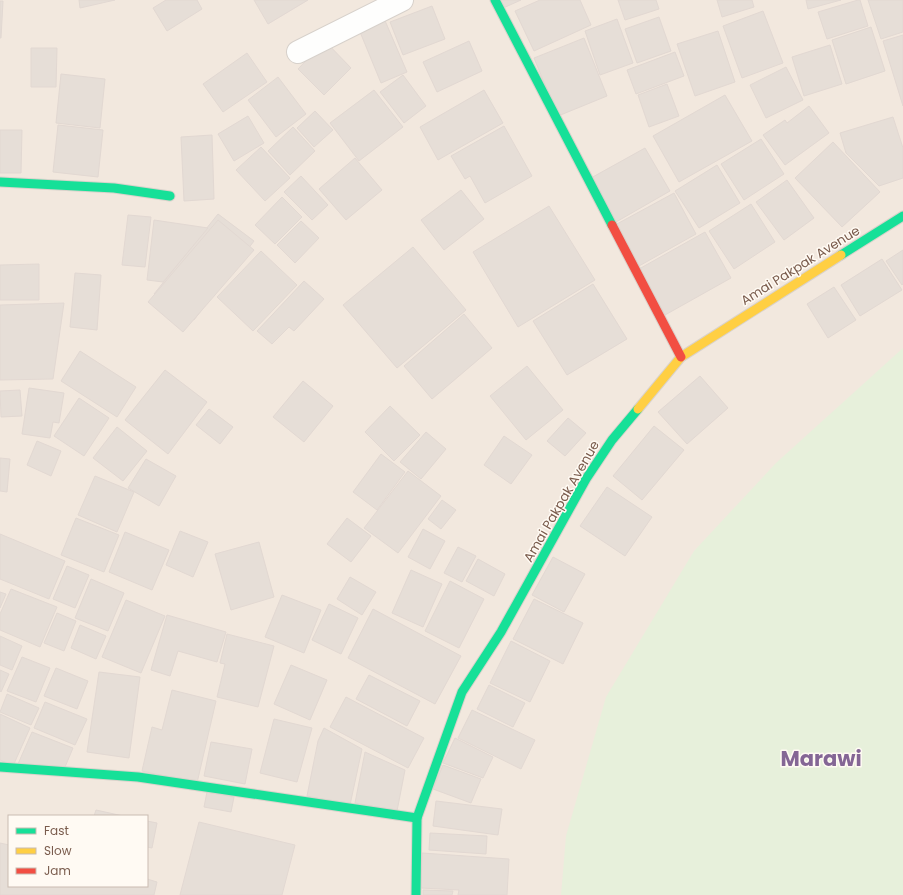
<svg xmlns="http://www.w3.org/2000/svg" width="903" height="895" viewBox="0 0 903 895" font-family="Poppins,sans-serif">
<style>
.residential{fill:#f2e8de;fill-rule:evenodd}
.green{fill:#e7f0db}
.building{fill:#e6ded7;stroke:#e2d8d2}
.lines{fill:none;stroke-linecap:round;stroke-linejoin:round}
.street-casing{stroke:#d7d1cb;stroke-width:24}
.fast-casing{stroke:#d9d2cb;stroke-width:11}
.slow-casing{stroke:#d9d2cb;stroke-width:11}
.jam-casing{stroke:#d9d2cb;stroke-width:11}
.street{stroke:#fefefd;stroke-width:22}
.fast{stroke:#16e098;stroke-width:9}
.slow{stroke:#ffcf43;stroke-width:9}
.jam{stroke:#f24e42;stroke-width:9}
.labels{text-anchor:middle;stroke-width:3;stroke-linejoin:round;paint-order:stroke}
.street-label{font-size:13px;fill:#7a5c4d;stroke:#fffaf3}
.town-label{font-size:21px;font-weight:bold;fill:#846695;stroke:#fffaf3}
</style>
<rect width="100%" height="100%" fill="#f9f5f0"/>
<path class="residential" d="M0,0H903V895H0ZM9,816H147V886H9Z"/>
<path class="green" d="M903,348V895H561L566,836L606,697L694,551L776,463Z"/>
<g class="building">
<path d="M79,0H115L80,8Z"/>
<path d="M166,0H197L202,9L167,31L153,8Z"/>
<path d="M254,0H308L268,24Z"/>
<path d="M497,0H521L501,9Z"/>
<path d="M540,0H580L591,25L534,51L515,11Z"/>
<path d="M618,0H656L659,9L625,20Z"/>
<path d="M717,0H752L754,7L722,17Z"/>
<path d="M806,0H841L808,9Z"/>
<path d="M858,0H860L868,26L827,39L818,12Z"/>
<path d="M868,0H903V32L881,39Z"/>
<path d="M0,1H3L1,38H0Z"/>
<path d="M432,6L445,39L403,55L390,22Z"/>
<path d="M763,11L783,63L742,78L723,26Z"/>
<path d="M383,16L407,72L381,83L358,27Z"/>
<path d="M659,17L671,51L637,63L625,29Z"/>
<path d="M617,19L633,63L600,75L585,31Z"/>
<path d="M871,27L885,71L846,84L832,40Z"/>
<path d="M718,31L735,82L695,96L677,44Z"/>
<path d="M903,35V106L883,41Z"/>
<path d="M584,38L607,96L558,116L534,58Z"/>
<path d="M325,41L351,68L324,95L298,69Z"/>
<path d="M469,41L482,71L437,92L423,62Z"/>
<path d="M830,45L842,84L804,96L792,57Z"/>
<path d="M31,48H57L56,87H31Z"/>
<path d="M675,52L684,76L636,94L627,70Z"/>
<path d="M247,53L267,82L223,112L203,84Z"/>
<path d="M786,67L803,100L766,118L750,85Z"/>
<path d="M61,74L105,79L100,128L56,123Z"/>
<path d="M403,75L426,106L404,123L380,92Z"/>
<path d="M278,77L306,114L276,137L248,100Z"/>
<path d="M667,84L679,116L649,127L638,95Z"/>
<path d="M374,90L403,127L359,161L330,123Z"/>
<path d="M484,90L503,123L438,160L420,127Z"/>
<path d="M725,95L752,141L679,182L653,136Z"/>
<path d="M809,106L829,133L785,165L763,135L785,120L787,123Z"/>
<path d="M315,111L333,130L314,147L297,128Z"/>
<path d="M248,116L264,143L234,161L218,134Z"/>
<path d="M893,117L903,148V178L879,186L846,153L840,133Z"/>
<path d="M58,125L103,130L98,177L53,172Z"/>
<path d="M504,126L532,176L485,203L470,176L465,179L451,156Z"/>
<path d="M293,127L315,151L290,175L268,151Z"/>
<path d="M0,130H22L21,173H0Z"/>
<path d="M212,135L214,199L184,201L181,137Z"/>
<path d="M761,139L784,174L744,200L721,164Z"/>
<path d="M833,142L880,192L842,227L795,178Z"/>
<path d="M261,147L290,178L265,201L236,170Z"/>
<path d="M645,148L670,191L616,222L591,178Z"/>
<path d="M355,158L382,190L346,220L319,189Z"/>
<path d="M717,165L740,203L699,228L675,191Z"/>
<path d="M301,176L328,205L312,220L284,192Z"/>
<path d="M787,180L814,218L784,240L756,202Z"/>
<path d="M461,190L484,219L444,250L421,220Z"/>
<path d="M674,193L696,234L639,266L615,225Z"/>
<path d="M282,197L302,217L275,244L255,225Z"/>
<path d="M751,204L775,242L734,269L709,231Z"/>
<path d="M549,206L595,280L518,327L473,252Z"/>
<path d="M218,214L254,241L194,320L154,294Z"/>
<path d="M128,215L151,217L145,267L122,265Z"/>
<path d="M154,220L208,228L163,282L147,280Z"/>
<path d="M218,220L254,250L183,332L148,302Z"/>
<path d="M301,221L319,238L295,263L277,245Z"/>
<path d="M705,232L731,278L665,315L639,269Z"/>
<path d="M413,247L466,310L397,368L343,305Z"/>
<path d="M903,250V284L902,285L886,261Z"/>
<path d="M261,251L297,285L253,331L217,297Z"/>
<path d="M882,259L902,290L860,316L841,285Z"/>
<path d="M39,264V300H0V265Z"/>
<path d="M75,273L101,275L97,330L70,327Z"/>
<path d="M304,281L324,299L294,331L289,327L272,344L257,331Z"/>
<path d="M593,284L627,339L567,375L533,321Z"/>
<path d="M834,287L856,320L828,338L807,304Z"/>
<path d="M64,303L53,379L0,380V305Z"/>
<path d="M464,314L492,348L432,399L404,366Z"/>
<path d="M80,351L136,387L117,417L61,381Z"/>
<path d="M527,366L563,410L526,440L490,396Z"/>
<path d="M165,370L207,402L168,454L125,420Z"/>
<path d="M700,376L728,408L687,444L658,412Z"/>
<path d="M303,381L333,406L304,442L273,417Z"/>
<path d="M29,388L64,393L59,423L53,422L50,438L22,434Z"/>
<path d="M20,390L22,416L1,417L0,391Z"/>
<path d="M79,398L109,418L84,456L54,436Z"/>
<path d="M390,406L420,435L394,461L365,432Z"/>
<path d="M209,409L233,427L220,444L196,425Z"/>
<path d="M568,418L586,433L565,456L547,441Z"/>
<path d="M654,426L684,450L642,500L613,476Z"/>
<path d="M117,427L147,451L123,481L93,458Z"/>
<path d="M426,432L446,449L421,479L400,462Z"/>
<path d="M504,436L532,455L511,484L484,465Z"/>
<path d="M37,441L61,451L51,476L27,465Z"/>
<path d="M381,454L405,472L377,510L353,492Z"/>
<path d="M0,458L10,459L7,492L0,491Z"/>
<path d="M146,459L176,476L159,506L128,488Z"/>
<path d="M408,471L441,496L398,553L364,528Z"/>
<path d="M95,476L134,492L117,532L78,515Z"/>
<path d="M607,487L652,517L625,556L580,526Z"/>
<path d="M442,500L456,510L441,529L428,519Z"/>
<path d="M76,518L119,535L104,572L61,555Z"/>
<path d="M347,518L371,536L351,562L327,544Z"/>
<path d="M423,529L445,541L430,569L408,557Z"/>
<path d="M180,531L208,542L193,577L166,565Z"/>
<path d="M125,532L169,550L152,590L109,572Z"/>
<path d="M0,534L65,561L49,599L0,579Z"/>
<path d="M259,542L274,597L231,610L215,554Z"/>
<path d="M458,547L476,556L462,582L444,573Z"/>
<path d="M553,557L585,574L564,612L532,595Z"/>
<path d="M478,559L505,574L494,596L466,581Z"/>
<path d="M67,566L89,575L75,608L53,599Z"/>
<path d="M411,570L442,584L423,627L392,613Z"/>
<path d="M350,577L376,592L362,615L337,599Z"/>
<path d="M91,579L124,593L108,631L75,618Z"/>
<path d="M450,581L484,599L459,648L425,631Z"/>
<path d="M11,589L57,607L40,647L0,630V614Z"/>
<path d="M0,592L6,594L0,608Z"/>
<path d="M282,595L321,610L304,653L265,637Z"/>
<path d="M534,599L583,623L563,664L513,639Z"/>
<path d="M126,600L165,616L141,673L102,657Z"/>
<path d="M329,604L358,618L341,654L312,640Z"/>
<path d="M373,609L461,656L435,704L348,658Z"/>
<path d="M57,613L76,621L64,651L44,643Z"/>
<path d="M167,615L226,632L217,662L178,651L170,676L151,670Z"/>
<path d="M80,625L106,636L96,659L71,648Z"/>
<path d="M227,634L274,646L258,707L217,697L225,664L220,663Z"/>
<path d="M0,636L22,646L12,670L0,665Z"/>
<path d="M511,641L550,661L530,702L490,683Z"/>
<path d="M22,657L50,668L36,702L7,691Z"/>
<path d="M291,665L327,680L310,720L274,704Z"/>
<path d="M56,668L88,681L77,709L44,696Z"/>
<path d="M0,670L9,674L1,692L0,691Z"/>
<path d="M99,672L140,677L129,758L87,752Z"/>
<path d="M369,675L420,701L407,726L356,699Z"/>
<path d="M489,685L525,703L513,727L477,709Z"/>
<path d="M172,690L216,701L197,783L142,771L152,727L162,730Z"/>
<path d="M7,694L39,708L31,725L0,712Z"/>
<path d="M346,697L424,738L408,768L330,727Z"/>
<path d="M45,702L87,719L75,745L34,728Z"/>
<path d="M472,710L535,740L521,769L458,738Z"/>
<path d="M0,714L30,728L13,766L0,760Z"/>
<path d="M274,719L312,728L297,782L260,773Z"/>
<path d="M324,728L362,749L350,805L307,796L318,741Z"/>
<path d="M32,732L73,748L65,767L18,764Z"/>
<path d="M455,738L493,757L483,778L443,763Z"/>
<path d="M211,742L252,749L245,784L204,776Z"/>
<path d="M365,752L405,770L397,811L355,803Z"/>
<path d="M443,765L481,779L471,803L433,789Z"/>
<path d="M207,792L234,797L231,812L204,807Z"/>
<path d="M436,801L502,809L498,835L433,826Z"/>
<path d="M96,810L123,816H94Z"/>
<path d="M147,821L157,823L152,848L147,847Z"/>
<path d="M199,822L295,845L282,895H180Z"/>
<path d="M430,833L487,836L486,854L429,850Z"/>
<path d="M0,843L9,845V886H147V879L157,882L154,895H0Z"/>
<path d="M422,853L509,859L507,895H458L459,890L421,888Z"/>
<path d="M423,890L453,891L452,895H423Z"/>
</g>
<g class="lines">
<g class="street-casing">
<path id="street" d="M298,52L402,0"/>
</g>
<g class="fast-casing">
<g id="fast">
<path d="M495,0L612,225"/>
<path d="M0,182L114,188L170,196"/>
<path d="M841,255L903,216"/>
<path d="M0,767L138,777L417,818"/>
<path d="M416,895L417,818L462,692L501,632L586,479L612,440L638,409"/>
</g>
</g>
<g class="slow-casing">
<path id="slow" d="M638,409L681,357L841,255"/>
</g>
<g class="jam-casing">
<path id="jam" d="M612,225L681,357"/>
</g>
<use href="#street" class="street"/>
<use href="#fast" class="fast"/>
<use href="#slow" class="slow"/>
<use href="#jam" class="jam"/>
</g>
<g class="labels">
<g class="street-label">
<text transform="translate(800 265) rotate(-32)" y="5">Amai Pakpak Avenue</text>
<text transform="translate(561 501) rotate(-60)" y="5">Amai Pakpak Avenue</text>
</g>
<g class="town-label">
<text x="821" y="766">Marawi</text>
</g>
</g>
<rect x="8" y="815" width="140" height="72" fill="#fffaf3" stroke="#cabbb1"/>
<rect x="16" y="828" width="20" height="6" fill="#16e098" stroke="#cabbb1"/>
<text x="44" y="835" font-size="12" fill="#7a5c4d">Fast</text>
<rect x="16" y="848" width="20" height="6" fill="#ffcf43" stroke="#cabbb1"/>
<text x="44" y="855" font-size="12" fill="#7a5c4d">Slow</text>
<rect x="16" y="868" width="20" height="6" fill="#f24e42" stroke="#cabbb1"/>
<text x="44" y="875" font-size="12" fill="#7a5c4d">Jam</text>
</svg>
